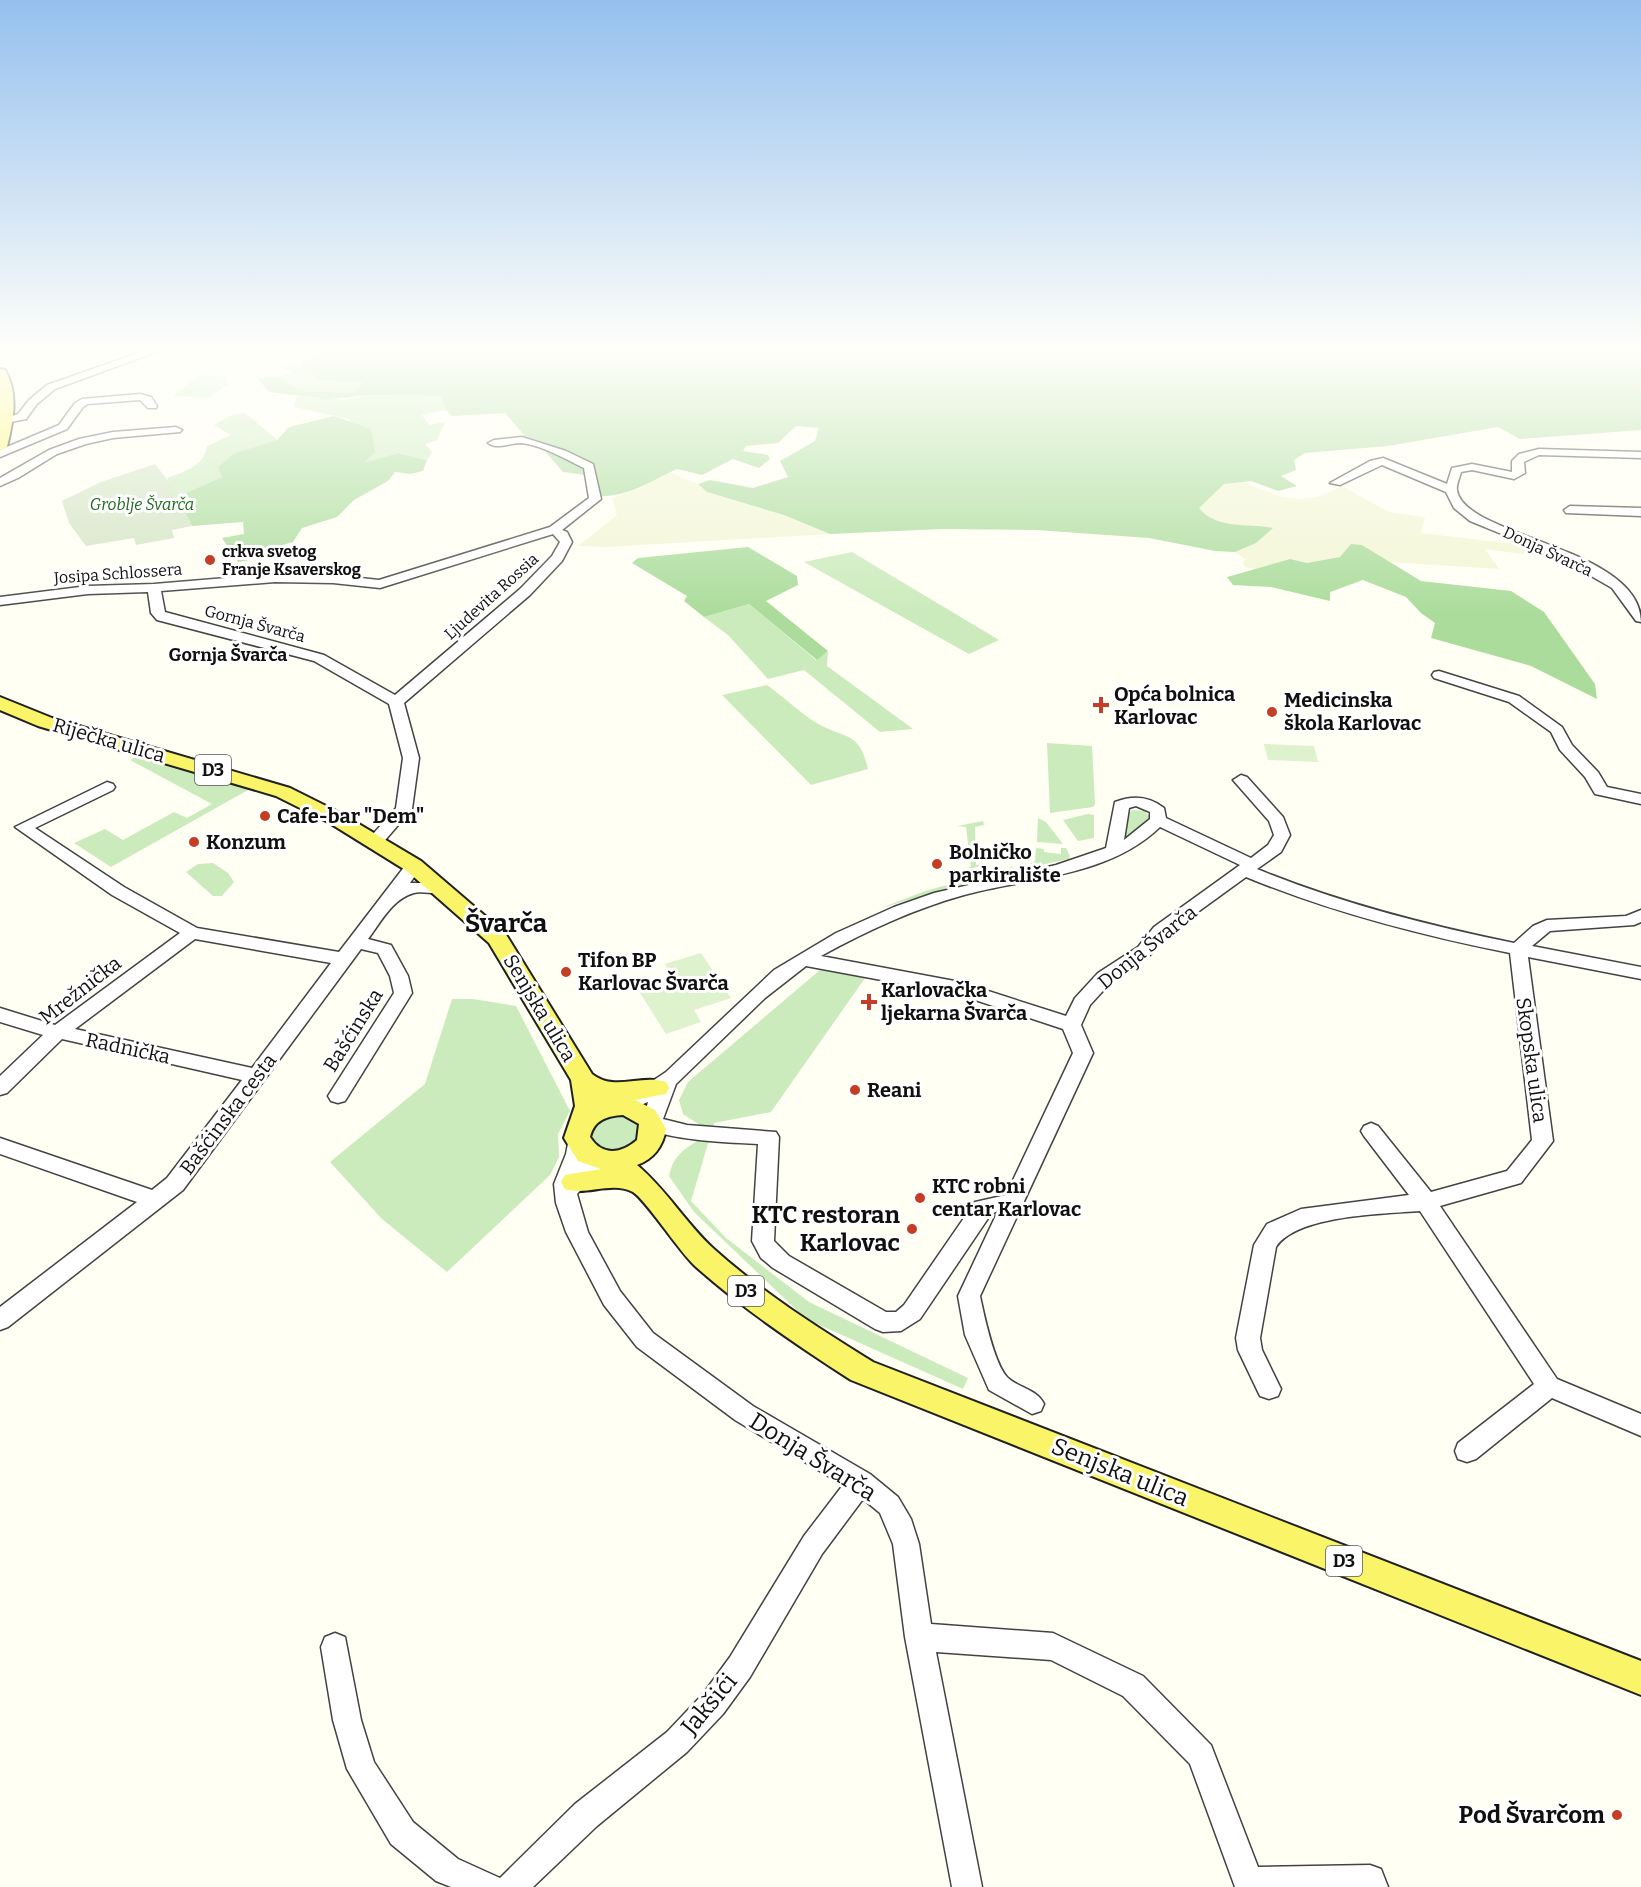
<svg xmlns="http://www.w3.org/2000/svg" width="1641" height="1887" viewBox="0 0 1641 1887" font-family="Bitter,serif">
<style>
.farmland{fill:#f2f6d3}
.green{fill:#cbebbc}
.forest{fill:#abdc9b}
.cemetery{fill:#d2e3c3}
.pitch{fill:#def2ce}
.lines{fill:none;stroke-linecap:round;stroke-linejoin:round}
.minor-casing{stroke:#434343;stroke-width:3}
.major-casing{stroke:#212121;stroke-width:4}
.minor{fill:#fff;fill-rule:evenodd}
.major{fill:#faf469;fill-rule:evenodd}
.poi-dot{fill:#c43e25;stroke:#fff;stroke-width:2}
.labels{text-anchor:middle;stroke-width:6;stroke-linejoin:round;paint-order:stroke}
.far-park-label{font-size:16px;font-style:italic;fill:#1f6a1e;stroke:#fff}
.far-poi-label{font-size:16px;font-weight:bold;fill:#101010;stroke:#fff;text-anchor:start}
.far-street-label{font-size:16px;fill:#101010;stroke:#fff}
.far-neighbourhood-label{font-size:18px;font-weight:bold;fill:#101010;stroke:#fff}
.shield{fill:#fff;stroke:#585858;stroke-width:1.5}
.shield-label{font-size:18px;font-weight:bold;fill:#101010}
.poi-label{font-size:20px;font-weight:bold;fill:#101010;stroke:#fff;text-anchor:start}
.street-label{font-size:20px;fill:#101010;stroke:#fff}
.near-poi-label{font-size:24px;font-weight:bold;fill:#101010;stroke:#fff;text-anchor:end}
.near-street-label{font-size:24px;fill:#101010;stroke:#fff}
.district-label{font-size:26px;font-weight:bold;fill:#101010;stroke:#fff}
</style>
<rect width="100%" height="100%" fill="#fffff4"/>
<g class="farmland">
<path d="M669,472L698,484L707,492L784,515L830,534L607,547L578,546L617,515L612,498L641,488Z"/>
<path d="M1242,482L1282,497L1302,499L1318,497L1342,486L1389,512L1425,517L1421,533L1516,544L1552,558L1485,549L1499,569L1390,562L1362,545L1340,557L1307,563L1290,559L1255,569L1245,567L1243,563L1245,559L1235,552L1256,543L1273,528L1226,524L1206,516L1198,508L1224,484Z"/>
</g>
<g class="green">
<path d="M290,364L300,366L320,380L365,382L353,393L300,391L278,377L292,372L282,367Z"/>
<path d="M200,375L227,377L228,384L208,398L173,396Z"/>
<path d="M371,395L441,396L446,410L422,415L429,425L445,422L437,440L425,444L432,452L427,460L398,453L362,464L349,419L294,407L297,396L346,400Z"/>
<path d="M245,413L277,440L235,453L222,477L177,497L167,478C183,472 204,467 207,446L231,435L214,425L232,415Z"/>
<path d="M852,552L999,640L969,654L804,562Z"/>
<path d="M749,604L816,660L828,651L827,666L913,729L880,732L804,670L768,679L728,635L704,617Z"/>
<path d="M767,685C784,697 802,715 820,725C848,739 860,733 868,769L811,785L722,695Z"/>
<path d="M1047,743L1092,746L1095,804L1093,807L1050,813Z"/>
<path d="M146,750L257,785L111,867L74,843L105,829L123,840L174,812L187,818L212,804L130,760Z"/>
<path d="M1132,810L1144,811L1150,817L1125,840L1128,815Z"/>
<path d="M1088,814L1094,815V838L1078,841L1063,820Z"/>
<path d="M1038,818L1046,822L1063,844L1037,842Z"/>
<path d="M983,821L984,825L975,827L976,865H984L963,871L962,869L971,867L966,827L957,826Z"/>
<path d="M1036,848L1044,849V852L1061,854V848H1066L1070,856L1069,859L1031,867L1028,865L1035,861Z"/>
<path d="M213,863L228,873L234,882L222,896H213L186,872L198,864Z"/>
<path d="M1012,867L1016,869L881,908L925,891Z"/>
<path d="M820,970L865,978L771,1112L714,1123L691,1201L726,1238L809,1302L968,1378L963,1389L806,1319L694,1212L669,1176C673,1157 682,1150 699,1140L700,1125L683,1114L679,1100L688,1082Z"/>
<path d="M452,999H473L516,1006L570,1111L558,1134L559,1157L550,1175L447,1272L382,1219L330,1162L425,1084Z"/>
<path d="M630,1114L645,1129L634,1149L606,1154L587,1139L590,1125L603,1115Z"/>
</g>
<g class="forest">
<path d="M328,351H1641V430L1520,439L1498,427L1388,446L1305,453L1294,460L1296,470L1281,476L1297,486L1278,491L1251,481L1224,484L1199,508C1217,530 1248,523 1273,528L1256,543L1235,552L1215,551L1149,538L1036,530L941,529L830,534L784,515L707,492L698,484L710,480L753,488L788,477L780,461L815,441L819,428L796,426L778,443L746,446L743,451L768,455L770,459L759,468L733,459L702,475L677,469C645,484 626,499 589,496L586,475L563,472L543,449L548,444L525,436L505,413L452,416L446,410L441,396L371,395L330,399L269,392L258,379L278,377L300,391L353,393L364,382L320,380L300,366L313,356Z"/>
<path d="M334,416L371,429L375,452L364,463L398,453L427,460L423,471L410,474L395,472L388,481L354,500L337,517L302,528L293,542L275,547L267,557L238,562L222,538L244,534L243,522L192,526L177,497L222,477L218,467L235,453L277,440L289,427Z"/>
<path d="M1351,544L1362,545L1421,581L1511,591L1544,612L1595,684L1597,699L1531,666L1431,638L1435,623L1421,613L1406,597L1363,580L1330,592V601L1271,587L1233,585L1227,577L1290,559L1307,563L1340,557Z"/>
<path d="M748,547L797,576L798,585L766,601L828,651L817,660L749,604L704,617L684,601L687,596L632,563L638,558Z"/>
</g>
<path class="cemetery" d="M155,464L172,486L192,526L172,530L174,538L136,545L134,538L86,546L69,523L62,501L101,482Z"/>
<g class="pitch">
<path d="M1264,744L1314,746L1318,762L1268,760Z"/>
<path d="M701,953L731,998L694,1010L701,1022L666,1034L637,988L672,977L665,964Z"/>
</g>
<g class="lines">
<g class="minor-casing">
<g id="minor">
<path d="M144,351H159L55,389L37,404L26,419L6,423L1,420L18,414L29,400L47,385Z"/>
<path d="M140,394L151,397L157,406L156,408H148L140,400L88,404L83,407L67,429L0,457V450L59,425L75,403L82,399Z"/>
<path d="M176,427L182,430L180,432L113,438L86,444L57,454L18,478L0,486V478L49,450L79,439L113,432Z"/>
<path d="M522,437L566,451L593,464L601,499L562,530L567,532L572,542L562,561L530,595L404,703L419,758L412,809L380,846H368L366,842L396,808L403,758L389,704L314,661L157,620L151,613L148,592L88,594L0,605V597L88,586L154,584L275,574L333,575L379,580L550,527L589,498L584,468C565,459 542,445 521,443C510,443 497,450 488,443L494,440ZM553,534L560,542L552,556L520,589L395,695L324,655L165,612L161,591L275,582L333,583L380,588Z"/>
<path d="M1539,449L1641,452V458L1539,455L1524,462L1525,473L1514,479L1472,470L1461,472C1460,477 1456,485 1457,490C1463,537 1641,547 1641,622L1636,621L1612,588L1558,557L1470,521L1454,508L1446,492L1382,465L1340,485L1330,483L1370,461L1383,458L1447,484L1452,468L1472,464L1512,472V461L1519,454Z"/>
<path d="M1570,506L1641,508V516L1566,513L1564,510Z"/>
<path d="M1439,671L1519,696L1562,727L1572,745L1598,772L1607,787L1641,794V804L1595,794L1585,777L1560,750L1551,732L1509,702L1434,678L1432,675L1434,672Z"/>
<path d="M1241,775L1247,777L1283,817L1290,835L1281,852L1257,869C1340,903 1426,925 1514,943L1533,926L1547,920L1626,916L1641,910V922L1634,925L1550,931L1532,946L1641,967V979L1528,957L1553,1141L1521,1183L1440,1206L1557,1379L1641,1414V1436L1552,1398L1476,1459L1467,1462L1458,1459L1455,1451L1458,1443L1534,1384L1420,1211C1383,1214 1297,1215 1276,1247L1260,1338L1262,1350L1281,1389L1278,1396L1269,1399L1260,1396L1238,1350L1236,1338L1254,1245L1267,1224L1301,1209L1409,1195L1364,1136L1361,1131L1364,1126L1371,1123L1378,1126L1431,1192L1507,1171L1532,1140L1510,953C1419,935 1331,912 1246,877L1166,935L1150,955L1112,981L1090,1005L1081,1025L1093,1053L980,1296C984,1315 994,1363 1007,1377C1018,1388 1037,1389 1044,1404L1041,1411L1032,1414L989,1390L965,1335L958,1296L998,1211L991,1214L920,1319L901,1331L883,1332L875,1329L773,1268L761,1258L752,1241L758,1144C719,1142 683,1141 645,1129L642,1124L648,1102L622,1113L615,1111L612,1106L615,1101L642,1088L666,1072L774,970L836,933L894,907L934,893L1056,865L1106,848L1115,802C1133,795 1149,796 1164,808L1166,818L1251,858L1268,845L1274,835L1269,821L1233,780ZM1136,806L1150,812V819L1124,840L1129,808ZM1160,827L1240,865L1154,927L1138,947L1098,973L1075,998L1066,1016L960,982L821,956C866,931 914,909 964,895C1030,877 1108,877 1160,827ZM806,966L957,994L1063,1029L1073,1053L1006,1195L975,1202L904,1305L896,1312H886L789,1256L774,1241L779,1137L776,1132L687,1125L663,1119L676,1084L765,998Z"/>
<path d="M107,782L113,784L115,787L113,790L35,828L124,887L197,928L339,952L408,862L414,861L422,866L410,883H441L450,888C442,898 425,890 414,893C392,899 381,922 368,939L391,945L408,976L412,993L345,1101L338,1103L331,1101L328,1096L394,993L390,976L378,953L361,949L183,1190L8,1327L0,1330V1307L137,1202L0,1154V1138L152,1190L167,1178L242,1080L62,1039L7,1093L0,1095V1076L43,1035L0,1022V1008L55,1025L180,933L112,895L15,827ZM195,939L331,963L252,1068L75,1029Z"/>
<path d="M577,1130L584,1133L587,1138L583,1163L610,1153L617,1155L620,1161L617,1167L590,1180L577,1194L588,1232L620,1291L653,1333L753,1406L870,1474L898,1497L911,1519L919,1544L931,1624L1053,1633L1143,1676L1211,1745L1258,1867L1370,1865L1381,1869L1388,1887H1235L1190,1764L1123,1696L1051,1660L936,1652L982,1887H952L905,1637L893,1544L880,1513L863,1499L822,1554L750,1677L723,1714L687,1752L597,1826L533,1887H451L436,1881L391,1844L347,1769L333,1720L321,1647L325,1637L335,1633L345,1637L361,1720L374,1762L413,1822L458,1859L500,1878L575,1804L667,1732L703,1694L730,1657L804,1536L843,1485L735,1420L637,1347L604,1305L566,1232L556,1203L554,1184L566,1154L570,1133Z"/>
</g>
</g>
<g class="major-casing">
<g id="major">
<path d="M0,369L5,370C19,394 13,421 7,447L0,451Z"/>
<path d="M0,697L52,718L290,788L342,814L421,861L505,933L592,1074C615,1092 640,1074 666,1082L669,1088L666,1094L635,1100L655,1110L666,1129C663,1146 654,1159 637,1165C667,1190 686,1224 715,1250C763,1293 818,1328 873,1362L1641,1661V1695L851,1380C797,1345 743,1309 695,1266C678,1250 646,1200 633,1192C612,1181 586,1196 565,1189L561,1182L565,1175L601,1169L578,1161L564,1138L575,1106L571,1080L489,943L407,871L328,822L276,796L38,726L0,710ZM623,1115L639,1124L637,1140C621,1154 602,1156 590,1137C594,1120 607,1116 623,1115Z"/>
</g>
</g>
<use href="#minor" class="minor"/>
<use href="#major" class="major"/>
</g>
<linearGradient id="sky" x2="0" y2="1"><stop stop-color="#95c0ee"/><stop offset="0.57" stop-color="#fffffa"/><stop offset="1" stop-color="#fffffa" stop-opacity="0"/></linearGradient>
<rect width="1641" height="615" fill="url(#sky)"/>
<g class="poi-dot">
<circle cx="210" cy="560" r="6"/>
<path d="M1098 696h6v6h6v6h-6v6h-6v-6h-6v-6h6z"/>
<circle cx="1272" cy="712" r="6"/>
<circle cx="265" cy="816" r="6"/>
<circle cx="194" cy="842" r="6"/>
<circle cx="937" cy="864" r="6"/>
<circle cx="566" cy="972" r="6"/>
<path d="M866 993h6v6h6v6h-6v6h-6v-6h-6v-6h6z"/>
<circle cx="855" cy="1090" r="6"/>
<circle cx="920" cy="1198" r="6"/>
<circle cx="912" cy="1229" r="6"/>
<circle cx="1617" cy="1815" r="6"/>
</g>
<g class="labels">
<g class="far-park-label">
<text x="142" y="510">Groblje Švarča</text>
</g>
<g class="far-poi-label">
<text x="222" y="557">crkva svetog<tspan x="222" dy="18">Franje Ksaverskog</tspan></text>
</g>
<g class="far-street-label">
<text transform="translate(1548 551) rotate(25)" y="6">Donja Švarča</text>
<text transform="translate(118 573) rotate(-4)" y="6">Josipa Schlossera</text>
<text transform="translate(491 596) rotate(-42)" y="6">Ljudevita Rossia</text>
<text transform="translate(255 623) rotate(15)" y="6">Gornja Švarča</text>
</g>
<g class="far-neighbourhood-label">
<text x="228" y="661">Gornja Švarča</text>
</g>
<g class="shield">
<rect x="195" y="755" width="36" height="30" rx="4.5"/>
<rect x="728" y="1276" width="36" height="30" rx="4.5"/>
<rect x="1326" y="1546" width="36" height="30" rx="4.5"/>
</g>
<g class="shield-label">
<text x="213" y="776">D3</text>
<text x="746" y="1297">D3</text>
<text x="1344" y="1567">D3</text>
</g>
<g class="poi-label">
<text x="1114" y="701">Opća bolnica<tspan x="1114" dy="23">Karlovac</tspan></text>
<text x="1284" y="707">Medicinska<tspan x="1284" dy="23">škola Karlovac</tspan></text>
<text x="277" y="823">Cafe-bar "Dem"</text>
<text x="206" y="849">Konzum</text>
<text x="949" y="859">Bolničko<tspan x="949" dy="23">parkiralište</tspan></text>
<text x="578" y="967">Tifon BP<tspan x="578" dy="23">Karlovac Švarča</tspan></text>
<text x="881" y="997">Karlovačka<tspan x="881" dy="23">ljekarna Švarča</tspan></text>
<text x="867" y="1097">Reani</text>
<text x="932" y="1193">KTC robni<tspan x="932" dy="23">centar Karlovac</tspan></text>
</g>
<g class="street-label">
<text transform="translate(109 740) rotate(16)" y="7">Riječka ulica</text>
<text transform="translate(1147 947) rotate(-39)" y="7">Donja Švarča</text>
<text transform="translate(80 990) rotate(-38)" y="7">Mrežnička</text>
<text transform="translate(540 1008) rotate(59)" y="7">Senjska ulica</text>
<text transform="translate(353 1030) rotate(-58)" y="7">Bašćinska</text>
<text transform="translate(128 1048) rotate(12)" y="7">Radnička</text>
<text transform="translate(1532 1060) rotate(82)" y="7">Skopska ulica</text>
<text transform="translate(228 1114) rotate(-53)" y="7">Bašćinska cesta</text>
</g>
<g class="near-poi-label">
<text x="900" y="1223">KTC restoran<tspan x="900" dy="28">Karlovac</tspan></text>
<text x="1605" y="1823">Pod Švarčom</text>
</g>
<g class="near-street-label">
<text transform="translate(813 1457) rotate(32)" y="8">Donja Švarča</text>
<text transform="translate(1120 1472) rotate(22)" y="8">Senjska ulica</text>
<text transform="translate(709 1704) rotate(-50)" y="8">Jakšići</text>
</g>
<g class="district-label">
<text x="506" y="932">Švarča</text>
</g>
</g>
</svg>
